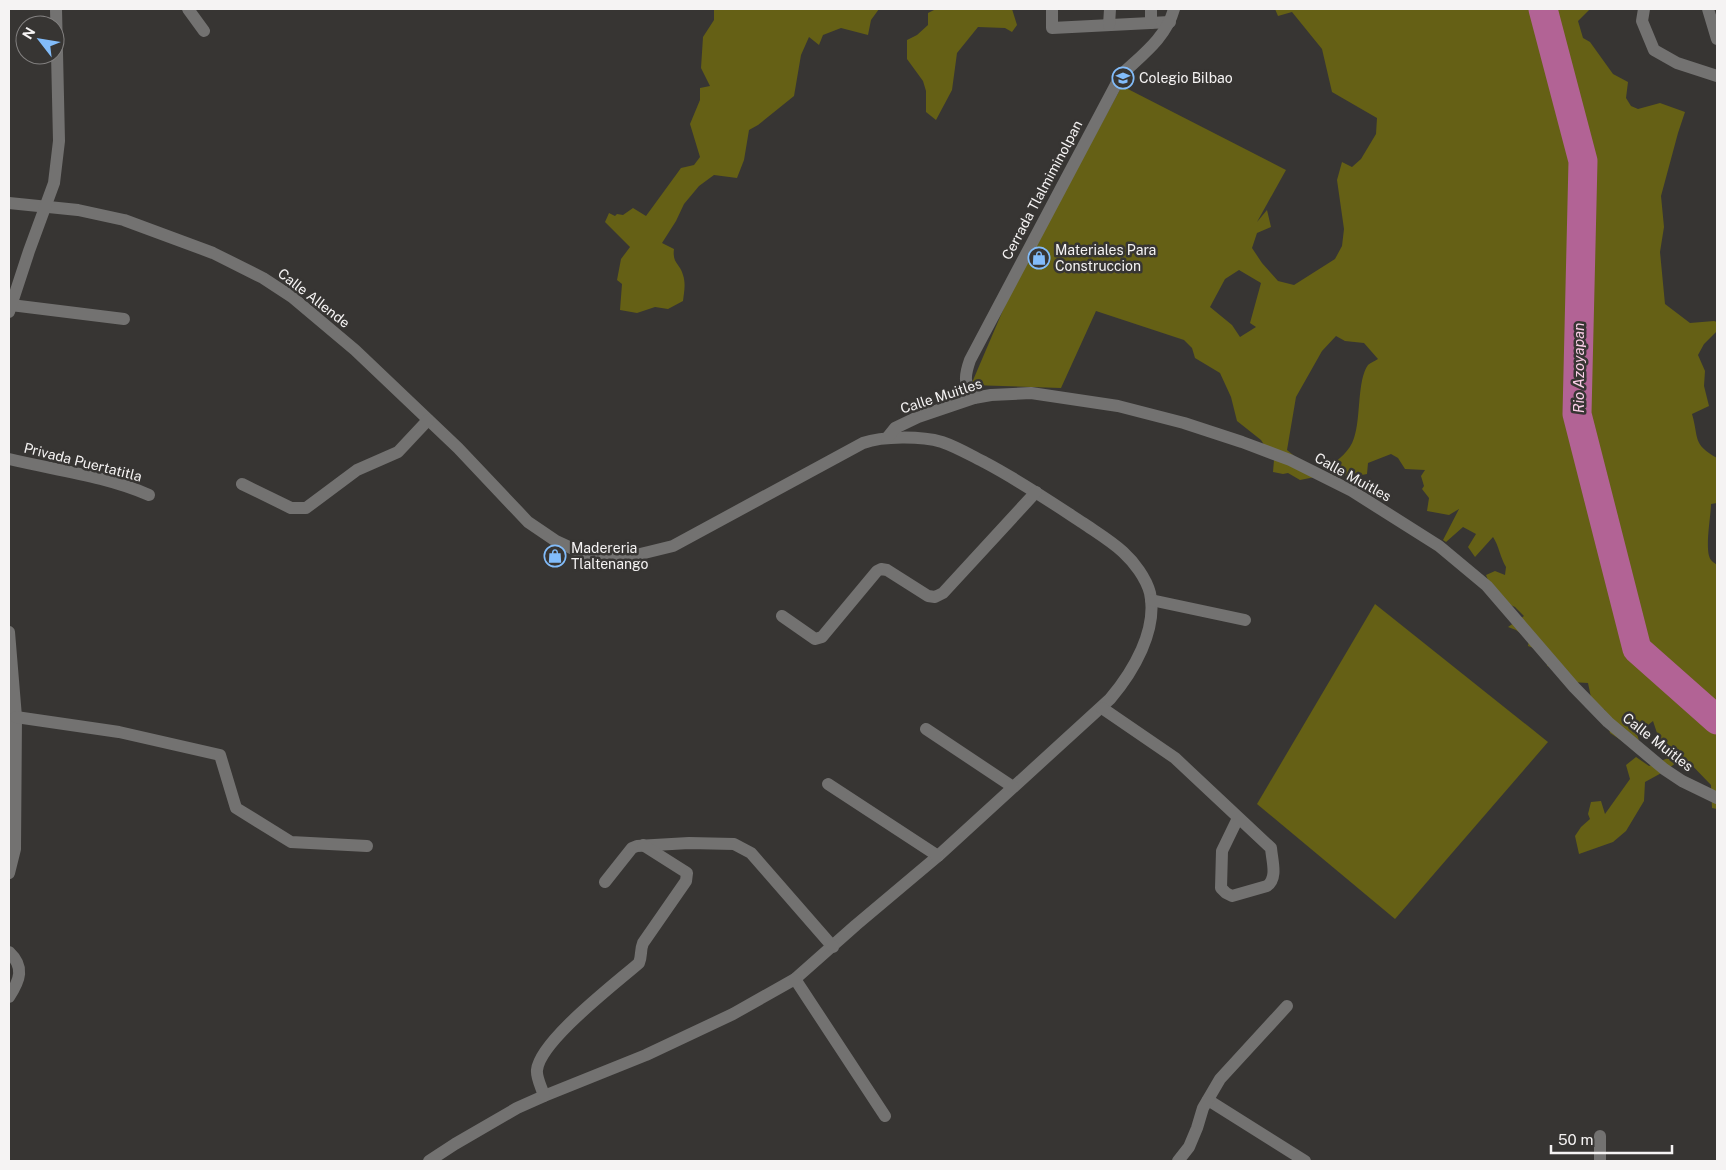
<svg xmlns="http://www.w3.org/2000/svg" width="1726" height="1170" viewBox="0 0 1726 1170" font-family="'Public Sans',sans-serif">
<style>
.green{fill:#656015;fill-rule:evenodd}
.lines{fill:none;stroke-linecap:round;stroke-linejoin:round}
.river{stroke:#b26395;stroke-width:29}
.minor{stroke:#737271;stroke-width:12}
.labels{text-anchor:middle;stroke-width:5;stroke-linejoin:round;paint-order:stroke}
.poi-label{font-size:14px;fill:#f5f3f3;stroke:#373533;text-anchor:start}
.street-label{font-size:14px;fill:#f5f3f3;stroke:#373533}
.water-label{font-size:15px;font-style:italic;fill:#facee7;stroke:#373533}
</style>
<rect width="100%" height="100%" fill="#373533"/>
<g class="green">
<path d="M714,9H879L871,20L868,35L841,28L823,35L819,45L809,37L801,55L794,96L758,125L749,130L744,160L737,178L714,175L699,186L684,204L676,221L662,243L674,249C672,264 680,263 683,275C686,284 684,292 683,301L668,309L655,307L637,313L620,310L622,284L617,280L621,259L630,247L605,222L609,213L615,216L617,214L623,215L633,208L646,216L681,168L694,165L700,157L690,124L700,100V88L710,86L701,68L703,37L714,20Z"/>
<path d="M936,9H1012L1017,25L1012,32L1005,28L978,27L957,53L952,90L936,120L926,112V91L923,81L907,59V40L917,35L928,25V13Z"/>
<path d="M1275,9H1590L1578,21L1583,38L1590,42L1613,74L1628,82L1626,98L1631,106L1638,109L1660,103L1685,112L1678,133L1661,196L1664,227L1660,252L1665,304L1690,323L1714,321L1717,322V331L1704,344L1698,355L1705,371L1704,386L1709,406L1692,414C1699,438 1692,444 1717,458V503L1711,504C1711,516 1704,551 1711,560C1712,562 1715,563 1717,565V809L1712,808L1711,785L1684,757L1665,771L1645,782L1644,801L1626,831L1613,842L1579,854L1575,836L1581,827L1590,819L1588,814L1591,802L1601,801L1605,814L1630,779L1626,765L1636,757L1649,766L1668,758L1662,748L1653,721L1637,734L1641,748L1639,752L1610,733L1605,710L1592,702L1588,683L1571,682L1557,668L1547,666L1548,653L1528,646L1529,640L1516,630L1508,627L1524,616L1515,607L1495,598L1486,575L1495,571L1505,575L1506,567C1500,557 1499,546 1493,537L1475,557L1468,547L1476,534L1463,527L1446,542L1443,540L1459,509L1449,515L1427,511L1429,498L1422,489L1424,486L1421,476L1425,470L1405,469L1398,458L1391,454L1368,463L1367,474L1357,476L1333,475L1329,467C1339,459 1350,451 1354,438C1361,419 1357,380 1368,365C1370,363 1375,361 1378,359L1364,343L1345,341L1336,336L1322,351L1296,397L1287,450L1311,470L1315,477L1300,480L1288,473L1283,474L1273,472L1274,460L1261,440L1237,421L1231,397L1220,373L1195,358L1192,348L1184,340L1096,311L1061,388L971,385L1015,282L1122,86L1286,170L1257,222L1267,210L1271,227L1257,233L1252,248L1262,263L1278,281L1294,285L1335,259L1342,246L1344,229L1337,180L1342,162L1352,167L1361,159L1376,134L1377,118L1332,92L1322,49L1292,12L1278,16ZM1239,270L1261,283L1250,323L1256,327L1240,337L1232,325L1210,307L1225,279Z"/>
<path d="M1375,604L1548,742L1395,919L1257,804Z"/>
</g>
<g class="lines">
<path class="river" d="M1543,9L1583,161L1577,414L1637,649L1717,720"/>
<g class="minor">
<path d="M188,9L204,31"/>
<path d="M1052,9V28L1170,22"/>
<path d="M1151,9V23"/>
<path d="M1644,9L1642,21L1654,50L1677,63L1717,76"/>
<path d="M1708,9L1717,39"/>
<path d="M1109,25L1110,9"/>
<path d="M9,203L78,210L124,220L213,253L263,278L292,297L355,350L458,448L528,522L556,541L582,553L604,558L628,557L673,546L863,443C883,436 921,436 942,442C957,447 972,456 986,463C1020,481 1051,502 1083,523C1096,532 1111,541 1123,552C1134,562 1146,578 1150,593C1158,630 1133,672 1110,699L938,856L856,925L795,979L733,1014L646,1055L544,1096L517,1108L455,1144L429,1161"/>
<path d="M11,305L124,319"/>
<path d="M9,312L29,251L54,183L59,141L56,9"/>
<path d="M974,398C964,383 964,377 970,360L1121,75C1142,55 1166,38 1174,9"/>
<path d="M887,438L895,428L918,417L974,398L991,395L1031,393L1118,406L1184,423L1242,442L1290,460L1352,491L1439,546L1487,586L1574,687L1608,722L1664,769L1682,781L1717,798"/>
<path d="M9,459C55,470 106,476 149,495"/>
<path d="M242,484L291,508H306L357,470L398,452L428,420"/>
<path d="M1151,600L1245,620"/>
<path d="M782,616L815,639L822,637L877,571L881,569L887,570L928,596L935,597L943,593L1036,492"/>
<path d="M9,632L16,717L15,849L9,873"/>
<path d="M1102,708L1175,758L1271,848C1272,861 1278,878 1267,886L1232,896L1226,893L1221,888L1222,851L1238,818"/>
<path d="M16,717L119,732L220,755L236,808L291,842L367,846"/>
<path d="M926,729L1013,787"/>
<path d="M828,784L938,856"/>
<path d="M605,882L632,848L637,846L689,843L734,844L751,853L833,947"/>
<path d="M9,952C25,967 20,980 9,997"/>
<path d="M795,979L885,1116"/>
<path d="M544,1096C542,1088 536,1078 537,1070C540,1041 615,984 639,963C642,956 640,950 643,943L686,881L687,873L684,871L643,845"/>
<path d="M1208,1100L1305,1161"/>
<path d="M1178,1161L1189,1147L1197,1128L1203,1108L1220,1079L1287,1006"/>
<path d="M1600,1161V1136"/>
</g>
</g>
<defs>
<g id="school-ring" transform="scale(1.125)"><circle r="9.5" fill="#373533" stroke="#82bcfa" stroke-width="1.5"/><path d="M0-5L7-2L0 1L-7-2ZM-4 1L0 2.5L4 1V4Q0 6-4 4Z" fill="#82bcfa"/></g>
<g id="shop-ring" transform="scale(1.125)"><circle r="9.5" fill="#373533" stroke="#82bcfa" stroke-width="1.5"/><path d="M-5-2.5h2.3a2.7 3.5 0 0 1 5.4 0H5L5.5 6h-11ZM-1.5-2.5h3a1.5 2.3 0 0 0-3 0Z" fill="#82bcfa"/></g>
</defs>
<g fill-rule="evenodd">
<use href="#school-ring" x="1123" y="78"/>
<use href="#shop-ring" x="1039" y="258"/>
<use href="#shop-ring" x="555" y="556"/>
</g>
<g class="labels">
<g class="poi-label">
<text x="1139" y="83">Colegio Bilbao</text>
<text x="1055" y="255">Materiales Para<tspan x="1055" dy="16">Construccion</tspan></text>
<text x="571" y="553">Madereria<tspan x="571" dy="16">Tlaltenango</tspan></text>
</g>
<g class="street-label">
<text transform="translate(1042 190) rotate(-62)" y="5">Cerrada Tlalmiminolpan</text>
<text transform="translate(314 298) rotate(38)" y="5">Calle Allende</text>
<text transform="translate(941 396) rotate(-18)" y="5">Calle Muitles</text>
<text transform="translate(83 462) rotate(14)" y="5">Privada Puertatitla</text>
<text transform="translate(1353 477) rotate(29)" y="5">Calle Muitles</text>
<text transform="translate(1658 742) rotate(38)" y="5">Calle Muitles</text>
</g>
<g class="water-label">
<text transform="translate(1579 368) rotate(-90)" y="5">Rio Azoyapan</text>
</g>
</g>
<rect width="1726" height="1170" fill="none" stroke="#f5f3f3" stroke-width="20"/>
<g transform="translate(40 40) rotate(301)"><circle r="24" fill="#373533" stroke="#838180"/>
<path d="M0-4L9 19L0 12L-9 19Z" fill="#82bcfa"/>
<text y="-8" font-size="14" font-weight="bold" text-anchor="middle" fill="#f5f3f3">N</text>
</g>
<path d="M1551 1145v8h121v-8" fill="none" stroke="#f5f3f3" stroke-width="2.5"/>
<text x="1558" y="1145" font-size="15" fill="#f5f3f3" stroke="#373533" stroke-width="4" paint-order="stroke">50 m</text>
</svg>
